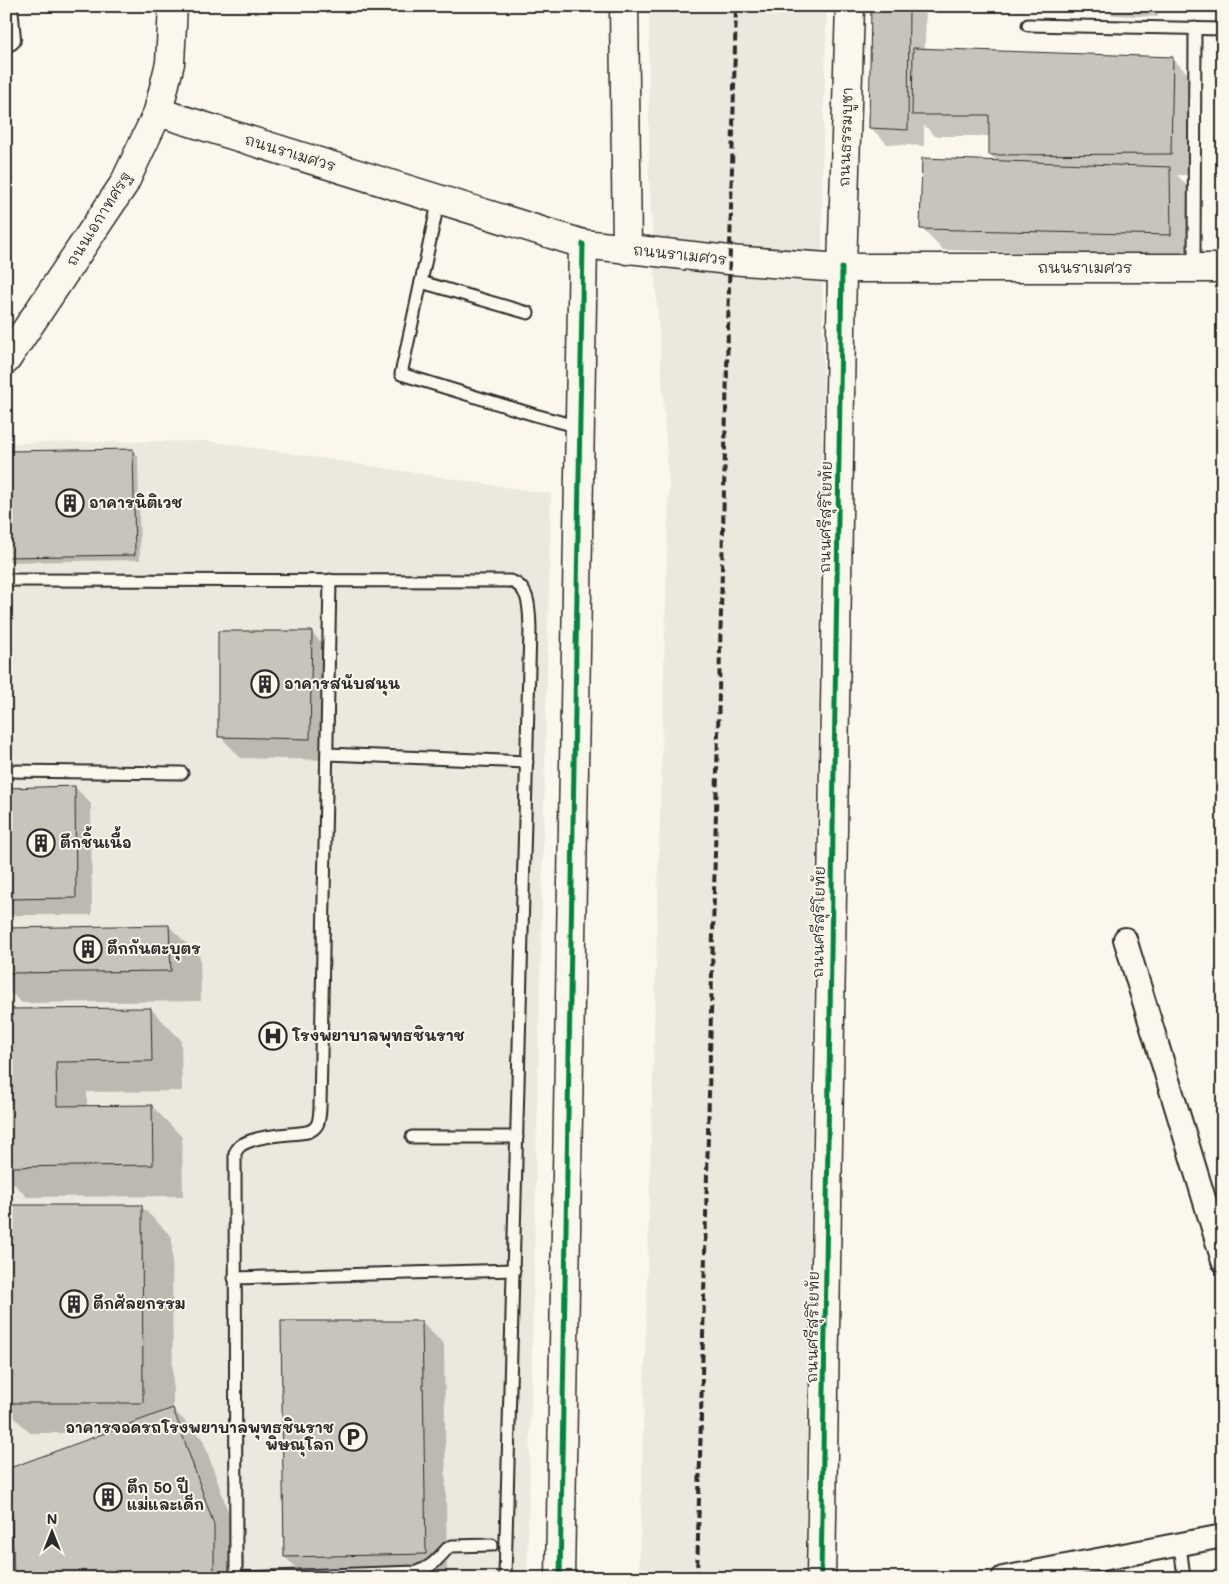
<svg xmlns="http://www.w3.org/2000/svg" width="1229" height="1584" viewBox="0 0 1229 1584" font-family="Mali,'Playpen Sans Thai',sans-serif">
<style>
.built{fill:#ebe8de}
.shadow{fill:#0003}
.building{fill:#c7c4bc;stroke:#2b2b2b}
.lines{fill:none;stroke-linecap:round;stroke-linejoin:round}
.service-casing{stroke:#2b2b2b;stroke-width:15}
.minor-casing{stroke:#2b2b2b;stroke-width:26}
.tertiary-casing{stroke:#2b2b2b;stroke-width:31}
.secondary-casing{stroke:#2b2b2b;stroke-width:31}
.service{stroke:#fbf7ec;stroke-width:11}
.minor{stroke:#fbf7ec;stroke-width:22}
.tertiary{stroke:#fbf7ec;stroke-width:28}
.secondary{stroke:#fbf7ec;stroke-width:28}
.rail{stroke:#2b2b2b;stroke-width:4;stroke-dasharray:8 4;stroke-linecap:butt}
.cycleway-casing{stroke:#fbf7ec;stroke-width:8}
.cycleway{stroke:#00873e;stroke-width:5}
.labels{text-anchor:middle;stroke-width:4;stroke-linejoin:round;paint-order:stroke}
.street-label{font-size:15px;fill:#2b2b2b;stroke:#fbf7ec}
.poi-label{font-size:15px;font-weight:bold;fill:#2b2b2b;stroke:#fbf7ec;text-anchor:start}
</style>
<rect width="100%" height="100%" fill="#fbf7ec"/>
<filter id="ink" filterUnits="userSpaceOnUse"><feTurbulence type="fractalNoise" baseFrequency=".02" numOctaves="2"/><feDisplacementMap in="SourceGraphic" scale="10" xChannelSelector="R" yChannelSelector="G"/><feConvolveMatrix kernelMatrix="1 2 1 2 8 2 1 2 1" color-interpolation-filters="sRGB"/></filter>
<g filter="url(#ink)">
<g class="built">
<path d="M649,6H827L822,177L823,385L805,1578H639L669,488L649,179Z"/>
<path d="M209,441L551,494L527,1578H6V443Z"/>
</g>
<g class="shadow">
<path d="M872,6H926L925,49L1173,59L1194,80L1192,175H1177L1191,190L1192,256L943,250L921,228L997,162L990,154V136H935L924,125V146L887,144L870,127Z"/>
<path d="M1103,6H1158V17L1112,15Z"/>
<path d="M133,451L138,456L140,560L6,562V453Z"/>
<path d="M311,632L333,654L332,760L241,758L220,736Z"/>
<path d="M75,787L91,804L92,915H6V789Z"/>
<path d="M169,926L200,957L201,1001L22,1003L6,988V929Z"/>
<path d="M151,1009L181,1040L182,1091L87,1092V1107L152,1106L182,1137L183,1196L27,1197L6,1176V1010Z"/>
<path d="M141,1206L172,1237L173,1409L203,1440L244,1557V1578H16L107,1433H30L6,1409V1207Z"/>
<path d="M422,1323L444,1344L447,1575L306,1578L285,1557Z"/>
</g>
<g class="building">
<path d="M871,6H909L908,130L869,128Z"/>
<path d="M913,48L1173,57L1171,154L989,155V115H912Z"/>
<path d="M922,158L1170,167L1171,235L920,229Z"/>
<path d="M133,449L135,555L6,557V451Z"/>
<path d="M218,631H312L310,739L218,737Z"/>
<path d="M75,786L76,898L6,899V788Z"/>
<path d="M169,925L171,971L6,973V928Z"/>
<path d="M151,1008L152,1061L56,1062L57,1106L152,1105L153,1165L6,1167V1009Z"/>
<path d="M6,1205H142L143,1403H6Z"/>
<path d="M281,1321H422L426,1554L284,1557Z"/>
<path d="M173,1408L214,1525V1578H14L10,1468Z"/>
</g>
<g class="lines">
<g class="service-casing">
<g id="service">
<path d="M1028,25L1223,29"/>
<path d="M439,199L401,374L535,415L579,427"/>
<path d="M1194,268L1195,28"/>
<path d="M421,282L528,313"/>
<path d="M6,580L510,581C531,587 529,611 530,629L505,1578"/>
<path d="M327,754L527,762"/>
<path d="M6,771L182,773"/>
<path d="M412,1137H517"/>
<path d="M234,1278L514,1270"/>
<path d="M1180,1544L1184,1578"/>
<path d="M236,1578L235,1153C237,1149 239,1146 243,1144C260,1135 288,1135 307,1132C320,1128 319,1119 320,1108L330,580"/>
<path d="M243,1578L416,1572C432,1568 438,1558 449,1547L452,1546L492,1545"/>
</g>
</g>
<g class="minor-casing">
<g id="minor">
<path d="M6,6L9,39"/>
<path d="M1125,939L1223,1261"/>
<path d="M1003,1578L1223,1536"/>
</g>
</g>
<g class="tertiary-casing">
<g id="tertiary">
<path d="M624,6L627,250"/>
<path d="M560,1578L583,244"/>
<path d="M821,1578L842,268"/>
</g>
</g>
<g class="secondary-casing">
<g id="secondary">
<path d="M158,112L583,244L729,260L842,268H1223"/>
<path d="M842,268L850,6"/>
<path d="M6,360L124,184L158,112L170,63L173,6"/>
</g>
</g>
<use href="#service" class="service"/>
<use href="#minor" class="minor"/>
<use href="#tertiary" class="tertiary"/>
<use href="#secondary" class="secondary"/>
<path class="rail" d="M697,1578L736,6"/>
<g class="cycleway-casing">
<g id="cycleway">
<path d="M560,1578L583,244"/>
<path d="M821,1578L842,268"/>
</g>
</g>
<use href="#cycleway" class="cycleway"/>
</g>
</g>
<defs>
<g id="building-ring" transform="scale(1.4375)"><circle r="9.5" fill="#fbf7ec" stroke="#2b2b2b" stroke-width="1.5"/><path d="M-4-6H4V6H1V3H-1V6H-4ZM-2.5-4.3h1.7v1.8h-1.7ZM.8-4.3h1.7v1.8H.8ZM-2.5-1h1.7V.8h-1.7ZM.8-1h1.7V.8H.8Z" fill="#2b2b2b"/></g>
<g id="hospital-ring" transform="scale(1.4375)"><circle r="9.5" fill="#fbf7ec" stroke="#2b2b2b" stroke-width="1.5"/><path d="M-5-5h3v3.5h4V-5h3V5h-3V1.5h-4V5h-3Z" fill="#2b2b2b"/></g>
<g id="parking-ring" transform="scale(1.4375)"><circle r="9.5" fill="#fbf7ec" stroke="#2b2b2b" stroke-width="1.5"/><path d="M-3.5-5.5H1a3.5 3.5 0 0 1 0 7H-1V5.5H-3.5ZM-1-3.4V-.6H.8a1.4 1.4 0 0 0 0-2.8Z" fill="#2b2b2b"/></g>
</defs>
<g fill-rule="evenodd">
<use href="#building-ring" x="70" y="503"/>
<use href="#building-ring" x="265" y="684"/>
<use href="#building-ring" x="41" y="843"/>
<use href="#building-ring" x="88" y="949"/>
<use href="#hospital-ring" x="273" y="1036"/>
<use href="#building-ring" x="74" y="1304"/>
<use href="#parking-ring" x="353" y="1437"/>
<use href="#building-ring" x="108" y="1497"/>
</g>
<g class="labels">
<g class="street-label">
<text transform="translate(846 137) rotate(-88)" y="5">ถนนธรรมบูชา</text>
<text transform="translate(290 153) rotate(17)" y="5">ถนนราเมศวร</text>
<text transform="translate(99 219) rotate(-58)" y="5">ถนนเอกาทศรฐ</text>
<text transform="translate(680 255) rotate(6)" y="5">ถนนราเมศวร</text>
<text x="1085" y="273">ถนนราเมศวร</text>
<text transform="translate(826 517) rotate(-89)" y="5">ถนนศรีสุริโยทัย</text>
<text transform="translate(819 922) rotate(-89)" y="5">ถนนศรีสุริโยทัย</text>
<text transform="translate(813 1327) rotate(-89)" y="5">ถนนศรีสุริโยทัย</text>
</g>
<g class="poi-label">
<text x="89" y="508">อาคารนิติเวช</text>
<text x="284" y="689">อาคารสนับสนุน</text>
<text x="60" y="848">ตึกชิ้นเนื้อ</text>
<text x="107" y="954">ตึกกันตะบุตร</text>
<text x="292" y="1041">โรงพยาบาลพุทธชินราช</text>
<text x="93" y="1309">ตึกศัลยกรรม</text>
<text x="334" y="1433" text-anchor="end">อาคารจอดรถโรงพยาบาลพุทธชินราช<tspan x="334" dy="17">พิษณุโลก</tspan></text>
<text x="127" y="1493">ตึก 50 ปี<tspan x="127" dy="17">แม่และเด็ก</tspan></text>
</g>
</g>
<rect width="1229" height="1584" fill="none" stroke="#fbf7ec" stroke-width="25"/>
<rect x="12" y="12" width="1204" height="1559" fill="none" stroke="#2b2b2b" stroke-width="2" filter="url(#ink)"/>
<g transform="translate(52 1532)" stroke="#fbf7ec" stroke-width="4" paint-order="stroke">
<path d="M0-4L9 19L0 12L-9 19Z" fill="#2b2b2b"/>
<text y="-8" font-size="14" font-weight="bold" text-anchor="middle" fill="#2b2b2b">N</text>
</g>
</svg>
